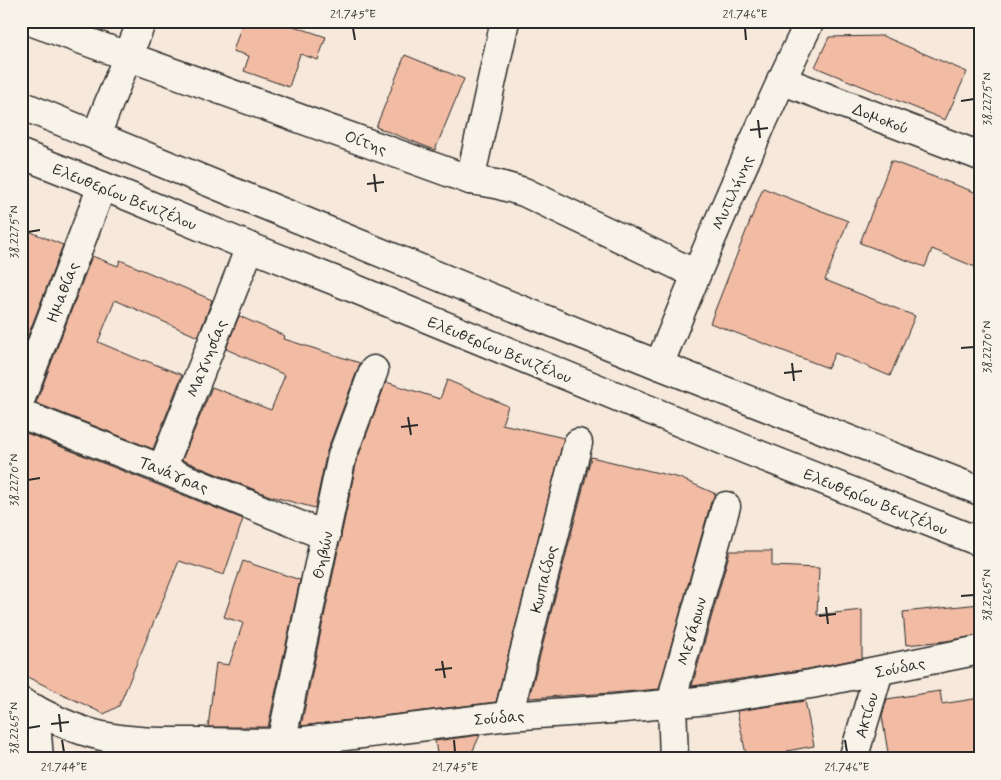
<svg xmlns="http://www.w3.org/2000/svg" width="1001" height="780" viewBox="0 0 1001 780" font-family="Mynerve,sans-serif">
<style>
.building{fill:#f2bca4;stroke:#2b2b2b}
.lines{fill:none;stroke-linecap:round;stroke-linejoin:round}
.street-casing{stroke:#2b2b2b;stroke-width:31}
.primary-casing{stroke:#2b2b2b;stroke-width:31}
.street{stroke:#f7f3e8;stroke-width:28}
.primary{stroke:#f7f3e8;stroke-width:28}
.ticks{fill:none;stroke:#2b2b2b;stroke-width:2}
.labels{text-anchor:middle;stroke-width:5;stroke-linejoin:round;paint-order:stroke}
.street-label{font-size:16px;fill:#2b2b2b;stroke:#f7f3e8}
.neatline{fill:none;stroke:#2b2b2b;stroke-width:2}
.ticks-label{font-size:12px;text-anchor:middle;fill:#2b2b2b}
</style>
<rect width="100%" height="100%" fill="#f6e8da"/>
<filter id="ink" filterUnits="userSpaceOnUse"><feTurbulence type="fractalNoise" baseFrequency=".02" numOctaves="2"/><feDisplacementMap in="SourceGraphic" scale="10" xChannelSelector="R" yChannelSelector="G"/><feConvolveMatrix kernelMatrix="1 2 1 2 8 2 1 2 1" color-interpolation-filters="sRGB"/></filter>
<g filter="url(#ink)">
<g class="building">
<path d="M243,21H279L326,37L318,60L300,54L289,87L244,71L249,56L233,51Z"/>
<path d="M883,36L967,72L945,120L815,67L829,37Z"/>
<path d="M405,55L464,79L435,150L376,127Z"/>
<path d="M891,161L980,194V269L932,249L925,267L860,243Z"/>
<path d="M763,188L848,221L825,280L915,316L890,376L835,353L828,368L710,323Z"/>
<path d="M21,228L63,245L22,351H21Z"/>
<path d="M92,256L118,266L120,260L212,300L198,337L115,300L98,342L143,361L144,360L182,375L153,449L36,403Z"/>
<path d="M239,316L285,336L284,339L360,363L327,451L315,508L270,496L182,460L212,387L271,410L285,375L226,349Z"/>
<path d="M447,380L508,406L502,424L564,438L496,702L301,726L357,460L386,382L440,399Z"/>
<path d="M21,431L156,484L243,519L224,575L179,561L119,706L104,714L21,674Z"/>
<path d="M591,457L680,478L716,494L711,502L659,689L612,693L529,698Z"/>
<path d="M730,551H772V566L819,568L817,615L862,610V658L808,669L692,686Z"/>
<path d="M243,561L300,580L268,727H208L216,663L229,665L243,623L224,617Z"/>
<path d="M980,604V635L946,641L906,645L903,612Z"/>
<path d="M940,691L942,704L980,698V755L960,759H889L882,716L887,699Z"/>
<path d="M805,701L814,746L787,751L788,759H747L737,711Z"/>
<path d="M480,735L469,759H438L435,741Z"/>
</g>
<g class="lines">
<g class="street-casing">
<g id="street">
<path d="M30,21L470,180L496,184L524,192L696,274"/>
<path d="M781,80L980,156"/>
<path d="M96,135L142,21"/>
<path d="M470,180L505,21"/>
<path d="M659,365C706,249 755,134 810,21"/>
<path d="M21,398L102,186"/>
<path d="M21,414L162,469L326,536"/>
<path d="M162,469L250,247"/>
<path d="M21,702C47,716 74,730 102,736C134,743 169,742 201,742C236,743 270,744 304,741L508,716L613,709L709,700L811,684L980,650"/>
<path d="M35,709L39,759"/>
<path d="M508,716L578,443"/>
<path d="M281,743L342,456L374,370"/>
<path d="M674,759L672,704L675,687L726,506"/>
<path d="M853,759L879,671"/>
</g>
</g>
<g class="primary-casing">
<g id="primary">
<path d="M21,105L489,297L659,365L980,491"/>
<path d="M21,154L130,197L250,247L341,283L747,450L980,542"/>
</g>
</g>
<use href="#street" class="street"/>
<use href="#primary" class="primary"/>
</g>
</g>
<path class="ticks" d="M353,28L355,40M745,28L746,40M961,101L974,99M758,120L760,138M750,130L768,128M374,174L376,192M367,184L384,182M28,232L40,230M961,348L974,347M792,363L794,381M784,373L802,371M408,417L411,435M401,427L418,425M28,480L40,478M961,596L974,595M826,607L828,624M819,616L836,614M442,661L445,678M435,670L452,668M59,714L61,732M51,724L69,722M28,728L40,726M62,740L64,752M454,740L455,752M845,740L847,752"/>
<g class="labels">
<g class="street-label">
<text transform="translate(881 118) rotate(21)" y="6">Δομοκού</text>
<text transform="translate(366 142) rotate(20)" y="6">Οίτης</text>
<text transform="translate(732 192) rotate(-66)" y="6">Μυτιλήνης</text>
<text transform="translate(125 196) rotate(22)" y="6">Ελευθερίου Βενιζέλου</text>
<text transform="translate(62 292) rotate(-69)" y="6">Ημαθίας</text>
<text transform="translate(500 349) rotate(22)" y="6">Ελευθερίου Βενιζέλου</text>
<text transform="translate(206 358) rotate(-68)" y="6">Μαγνησίας</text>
<text transform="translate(174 474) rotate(22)" y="6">Τανάγρας</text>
<text transform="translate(876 501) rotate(22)" y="6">Ελευθερίου Βενιζέλου</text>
<text transform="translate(322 555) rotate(-78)" y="6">Θηβών</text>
<text transform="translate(543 579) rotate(-76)" y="6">Κωπαίδος</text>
<text transform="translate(691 631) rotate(-74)" y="6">Μεγάρων</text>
<text transform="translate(900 667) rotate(-12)" y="6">Σούδας</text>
<text transform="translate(866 715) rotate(-74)" y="6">Ακτίου</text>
<text transform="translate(499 717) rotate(-5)" y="6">Σούδας</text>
</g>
</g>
<rect width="1001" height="780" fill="none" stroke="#f7f3e8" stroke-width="55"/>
<rect x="28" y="28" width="946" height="724" class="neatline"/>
<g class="ticks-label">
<text x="353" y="18">21.745°E</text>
<text x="745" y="18">21.746°E</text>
<text transform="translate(987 99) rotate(-90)" y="4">38.2275°N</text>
<text transform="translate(14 232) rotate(-90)" y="4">38.2275°N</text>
<text transform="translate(987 347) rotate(-90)" y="4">38.2270°N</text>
<text transform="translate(14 480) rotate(-90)" y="4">38.2270°N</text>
<text transform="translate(987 595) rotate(-90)" y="4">38.2265°N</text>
<text transform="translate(14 728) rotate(-90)" y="4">38.2265°N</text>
<text x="64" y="771">21.744°E</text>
<text x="455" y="771">21.745°E</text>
<text x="847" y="771">21.746°E</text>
</g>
</svg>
